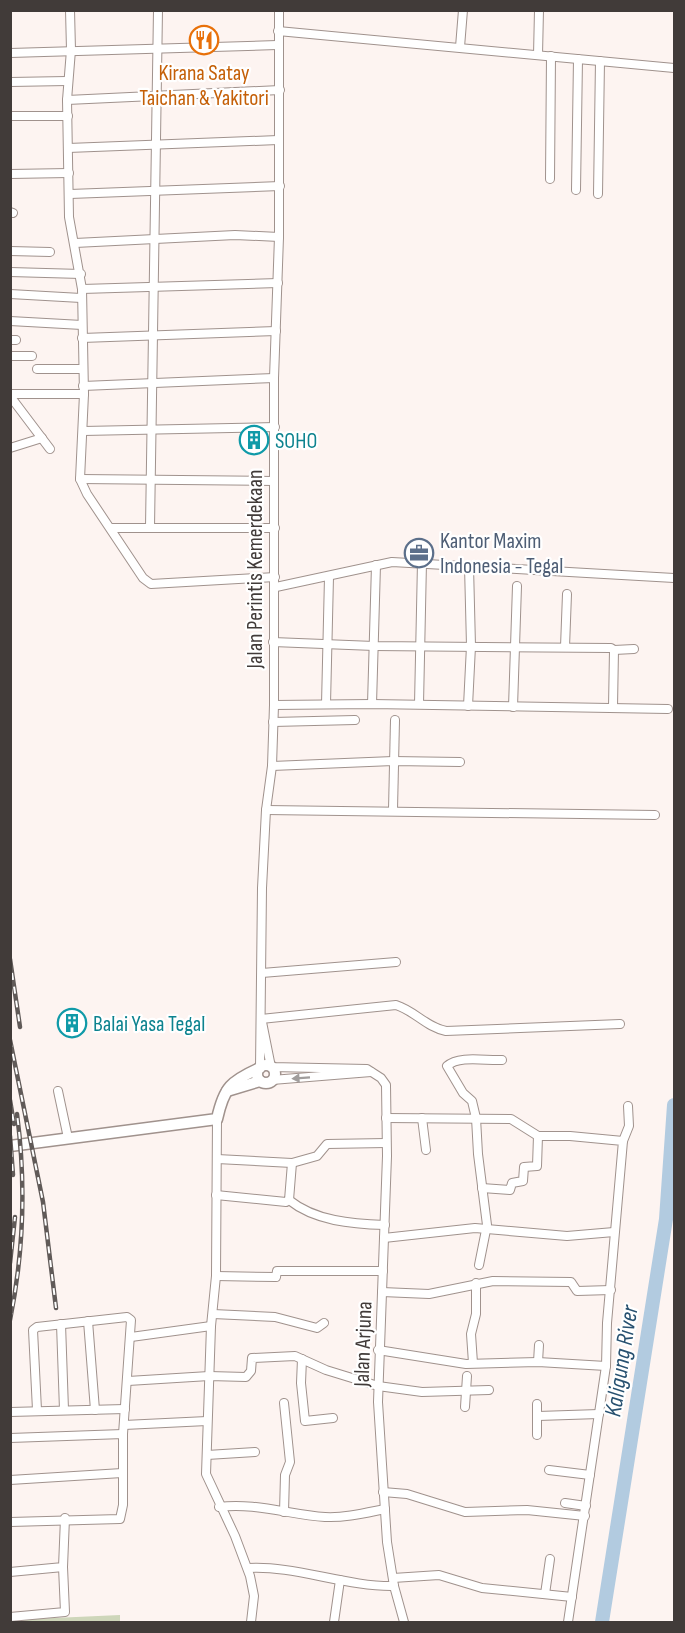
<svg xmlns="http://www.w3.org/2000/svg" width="685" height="1633" viewBox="0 0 685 1633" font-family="'Sofia Sans Condensed',sans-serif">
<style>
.green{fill:#ced6ba}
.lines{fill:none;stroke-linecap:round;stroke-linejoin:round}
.river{stroke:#b2cbe0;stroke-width:14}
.minor-casing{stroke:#a0928d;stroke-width:10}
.tertiary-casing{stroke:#a0928d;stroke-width:13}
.minor{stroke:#fff;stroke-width:8}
.tertiary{stroke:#fff;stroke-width:10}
.rail-casing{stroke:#605a58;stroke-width:4.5}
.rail{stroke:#fff;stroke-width:2;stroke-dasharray:7;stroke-linecap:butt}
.oneway{fill:#a09d9c}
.labels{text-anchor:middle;stroke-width:4.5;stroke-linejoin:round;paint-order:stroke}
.food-label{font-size:22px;fill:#c56008;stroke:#fff}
.culture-label{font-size:22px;fill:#0d838f;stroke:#fff;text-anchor:start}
.service-label{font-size:22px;fill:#4e5e75;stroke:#fff;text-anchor:start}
.street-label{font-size:22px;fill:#413b39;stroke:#fff}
.water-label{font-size:24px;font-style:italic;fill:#285170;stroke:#fff}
</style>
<rect width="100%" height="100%" fill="#fdf4f1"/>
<path class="green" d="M120,1615V1622H11L10,1620Z"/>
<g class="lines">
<path class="river" d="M602,1622L666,1219L674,1105"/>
<g class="minor-casing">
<g id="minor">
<path d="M70,10L71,50L67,100L69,217L82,289L84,394L80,479L87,494L143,578L151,584L275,577"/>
<path d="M278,31L674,68"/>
<path d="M460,47L463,10"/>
<path d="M10,53L277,45"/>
<path d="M538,55L539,10"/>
<path d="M10,82L67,81"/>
<path d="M67,100L280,90"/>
<path d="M10,116H68"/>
<path d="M68,148L278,140"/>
<path d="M10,174L69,173"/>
<path d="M550,179L551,56"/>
<path d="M576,190L578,59"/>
<path d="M70,194L280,186"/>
<path d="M598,194L600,61"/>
<path d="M10,212L13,213"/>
<path d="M75,243L235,235L279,237"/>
<path d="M10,251L50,252"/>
<path d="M10,272L81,274"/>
<path d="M82,289L278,283"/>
<path d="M10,294L81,298"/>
<path d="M10,321L82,325"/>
<path d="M82,338L276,331"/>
<path d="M10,340H16"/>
<path d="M10,356H32"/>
<path d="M37,369H82"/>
<path d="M83,386L274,378"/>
<path d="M10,394H84"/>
<path d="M10,396L50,449"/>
<path d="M83,431L275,427"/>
<path d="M10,448L42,438"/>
<path d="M80,479L274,481"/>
<path d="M150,527L158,10"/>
<path d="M112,528H275"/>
<path d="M276,587L392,562L674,578"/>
<path d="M273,642L374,646L611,648L614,650L613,707"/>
<path d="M565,647L567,594"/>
<path d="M614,650L634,649"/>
<path d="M326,704L329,577"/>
<path d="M372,704L376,565"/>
<path d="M419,704L422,562"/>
<path d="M274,705L372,704L668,709"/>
<path d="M468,706L471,646L469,566"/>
<path d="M513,707L517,586"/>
<path d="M273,722L355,720"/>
<path d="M272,766L393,761L460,762"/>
<path d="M266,810L655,815"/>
<path d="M393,810L395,720"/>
<path d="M262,973L396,962"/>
<path d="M261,1019L396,1005C415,1011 426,1027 446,1031L620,1024"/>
<path d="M262,1022L271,1067L367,1069L381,1078L386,1085L387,1156L378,1402L387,1542L394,1586L404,1622"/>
<path d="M260,1068L262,888L266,810L272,766L274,705V378L279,237V10"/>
<path d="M272,1080L371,1072"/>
<path d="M58,1091L68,1138"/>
<path d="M386,1118L511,1119L538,1136H570L623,1141L607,1323L606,1366L568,1622"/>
<path d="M422,1118L426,1150"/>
<path d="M217,1119L216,1276L211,1326L206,1474L235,1536L250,1576L254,1596L251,1622"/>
<path d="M623,1141L629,1126L628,1106"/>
<path d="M217,1159L292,1163L317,1156L327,1144L386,1143"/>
<path d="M482,1188L510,1190L512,1183L523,1181L524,1167L537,1166L538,1136"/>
<path d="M216,1195L286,1202L289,1200L292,1163"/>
<path d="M289,1200C315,1221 352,1224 385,1225"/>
<path d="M384,1238L475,1228L567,1236L614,1232"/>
<path d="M479,1265L487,1225L478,1154L476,1118L472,1101L463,1093L447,1066C459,1055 486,1061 502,1060"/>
<path d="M216,1276L276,1277L277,1271H383"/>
<path d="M382,1292L429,1294L493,1281L571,1282L577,1291L611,1290"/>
<path d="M213,1314L275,1317L317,1328L324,1323"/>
<path d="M88,1321L95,1410"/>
<path d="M61,1324L64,1410"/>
<path d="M131,1337L211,1326"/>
<path d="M378,1350L466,1364L538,1362L606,1366"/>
<path d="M302,1359L301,1383L305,1421L333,1418"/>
<path d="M538,1362L539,1345"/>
<path d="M473,1363L471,1334L476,1314V1283"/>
<path d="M128,1381L209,1376L246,1377L251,1371L252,1358L295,1356L326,1370L378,1386L422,1392L489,1390"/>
<path d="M284,1403L290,1462L285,1475L284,1512"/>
<path d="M465,1407L467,1376"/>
<path d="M37,1410L33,1330L37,1327L127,1317L131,1320L123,1434"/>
<path d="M10,1412L125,1409"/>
<path d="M538,1416L599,1414"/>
<path d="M124,1425L207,1421"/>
<path d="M537,1435V1404"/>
<path d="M10,1438L123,1434V1505L120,1519L10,1522"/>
<path d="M207,1455L255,1452"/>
<path d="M549,1470L590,1475"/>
<path d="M10,1480L122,1473"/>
<path d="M383,1492L407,1494L465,1512L527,1510L585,1516"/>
<path d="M565,1503L586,1506"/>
<path d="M219,1507C254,1502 291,1515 325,1517C345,1518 365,1513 385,1509"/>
<path d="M248,1568C294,1565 346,1587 394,1586"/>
<path d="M10,1572L63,1567L65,1518"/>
<path d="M393,1578L439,1575L482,1588L572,1597"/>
<path d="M545,1594L550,1559"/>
<path d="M10,1617L65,1612L63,1567"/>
<path d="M334,1622L340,1580"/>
</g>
</g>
<g class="tertiary-casing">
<g id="tertiary">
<circle cx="266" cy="1074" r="9"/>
<path d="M227,1091L260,1081"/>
<path d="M10,1146L217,1119C224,1087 231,1081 260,1068"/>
</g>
</g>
<use href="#minor" class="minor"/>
<use href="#tertiary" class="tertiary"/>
<g class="rail-casing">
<g id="rail">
<path d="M10,959L20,1027"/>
<path d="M10,1040L43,1202L56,1308"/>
<path d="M10,1100L14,1124"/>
<path d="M10,1136L13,1175"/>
<path d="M10,1263L15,1217"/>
<path d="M10,1320C24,1251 26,1183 17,1114"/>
</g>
</g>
<use href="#rail" class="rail"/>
</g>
<defs><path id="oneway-solid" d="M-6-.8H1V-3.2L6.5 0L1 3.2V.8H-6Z" transform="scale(1.5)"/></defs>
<use class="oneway" href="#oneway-solid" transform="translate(301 1078) rotate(176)"/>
<defs>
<g id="restaurant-ring" transform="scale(1.5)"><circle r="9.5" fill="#fff" stroke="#e8710a" stroke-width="1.5"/><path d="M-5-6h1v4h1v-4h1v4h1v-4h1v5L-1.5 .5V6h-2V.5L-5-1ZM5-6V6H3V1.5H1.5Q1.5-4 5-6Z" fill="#e8710a"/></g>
<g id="building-ring" transform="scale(1.5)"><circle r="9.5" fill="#fff" stroke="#0f9aa8" stroke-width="1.5"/><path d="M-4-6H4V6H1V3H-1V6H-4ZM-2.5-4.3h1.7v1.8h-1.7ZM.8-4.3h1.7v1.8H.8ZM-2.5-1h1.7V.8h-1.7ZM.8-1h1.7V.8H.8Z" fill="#0f9aa8"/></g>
<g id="office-ring" transform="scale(1.5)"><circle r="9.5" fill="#fff" stroke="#5c6f8a" stroke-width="1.5"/><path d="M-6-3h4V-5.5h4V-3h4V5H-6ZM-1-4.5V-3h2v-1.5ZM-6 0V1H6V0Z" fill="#5c6f8a"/></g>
</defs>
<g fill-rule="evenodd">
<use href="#restaurant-ring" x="204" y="40"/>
<use href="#building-ring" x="254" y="440"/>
<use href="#office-ring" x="419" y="553"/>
<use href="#building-ring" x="72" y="1023"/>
</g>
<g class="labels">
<g class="food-label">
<text x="204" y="80">Kirana Satay<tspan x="204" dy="25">Taichan &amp; Yakitori</tspan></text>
</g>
<g class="culture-label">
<text x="275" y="448">SOHO</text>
<text x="93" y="1031">Balai Yasa Tegal</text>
</g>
<g class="service-label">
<text x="440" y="548">Kantor Maxim<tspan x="440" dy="25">Indonesia - Tegal</tspan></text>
</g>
<g class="street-label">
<text transform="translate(254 569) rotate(-90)" y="8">Jalan Perintis Kemerdekaan</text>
<text transform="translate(362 1344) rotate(-88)" y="8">Jalan Arjuna</text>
</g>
<g class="water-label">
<text transform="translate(621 1361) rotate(-81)" y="8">Kaligung River</text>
</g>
</g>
<rect width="685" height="1633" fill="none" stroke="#413b39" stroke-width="24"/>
</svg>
